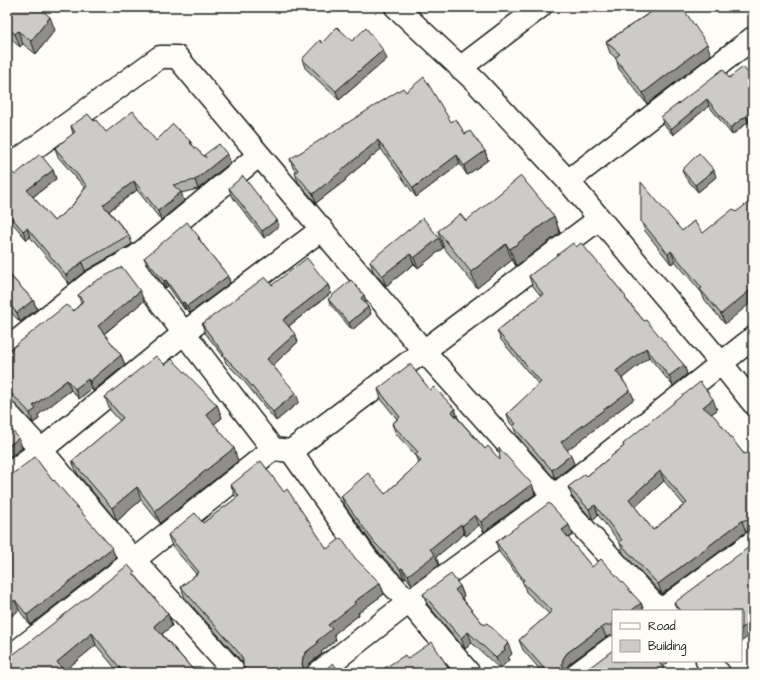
<svg xmlns="http://www.w3.org/2000/svg" width="760" height="680" viewBox="0 0 760 680" font-family="'Architects Daughter',sans-serif">
<style>
.lines{fill:none;stroke-linecap:round;stroke-linejoin:round}
.minor-casing{stroke:#1c1c1c;stroke-width:25}
.minor{stroke:#fdfcf7;stroke-width:22}
.wall{fill:#afafac;stroke:#1c1c1c;fill-rule:evenodd}
.shaded-wall{fill:#8f8e8c;stroke:#1c1c1c}
.building{fill:#cccbc8;stroke:#1c1c1c;fill-rule:evenodd}
</style>
<rect width="100%" height="100%" fill="#fdfcf7"/>
<filter id="ink" filterUnits="userSpaceOnUse"><feTurbulence type="fractalNoise" baseFrequency=".025" numOctaves="2"/><feDisplacementMap in="SourceGraphic" scale="8" xChannelSelector="R" yChannelSelector="G"/><feConvolveMatrix kernelMatrix="1 2 1 2 8 2 1 2 1" color-interpolation-filters="sRGB"/></filter>
<g filter="url(#ink)">
<g class="lines">
<g class="minor-casing">
<g id="minor">
<path d="M396,7L476,82L568,181L721,363L753,403"/>
<path d="M460,68L540,7"/>
<path d="M7,168L160,57H177L423,350L554,496L660,611"/>
<path d="M568,181L753,38"/>
<path d="M128,260L273,449L291,451L368,560L409,602L469,673"/>
<path d="M7,349L91,282L137,256L258,156"/>
<path d="M7,413L41,450L134,560L235,673"/>
<path d="M291,451L599,219"/>
<path d="M7,475L41,450L184,333L322,229"/>
<path d="M660,611L753,542"/>
<path d="M7,659L134,560L273,449"/>
<path d="M707,661L719,673"/>
<path d="M318,673L409,602L554,496L753,338"/>
<path d="M578,673L613,647"/>
</g>
</g>
<use href="#minor" class="minor"/>
</g>
<g class="wall">
<path d="M649,7H682L711,55L647,104L619,69L616,58L610,53L606,42L652,11Z"/>
<path d="M7,9L55,30L36,54L23,44L20,47L7,36Z"/>
<path d="M352,41L387,59L339,100L305,68L302,59L322,43Z"/>
<path d="M729,78L753,79V128L748,122L732,135L709,106L673,135L663,123L661,117Z"/>
<path d="M406,92L465,134L485,151L488,160L467,175L460,164L416,197L381,149L345,179L346,180L316,203L298,182L295,173L296,172L293,168L290,159Z"/>
<path d="M94,121L106,132L156,141L191,142L193,146L205,157L230,163L198,189L181,193L184,201L161,220L137,190L109,211L129,235L132,244L85,271L69,284L30,237L27,240L7,217V171L15,175L53,170L56,179L33,197L54,221L71,207L85,188L58,157L55,148L73,134L71,126Z"/>
<path d="M682,170L716,177L698,192L685,177Z"/>
<path d="M229,188L279,226L264,238L231,195Z"/>
<path d="M554,216L560,233L516,266L512,260L477,288L444,248L438,231L466,221Z"/>
<path d="M641,221L682,231L694,221L725,324L704,299L702,293L675,261L671,264L645,231Z"/>
<path d="M199,237L201,242L228,276L230,283L190,313L186,309L185,310L168,286L166,288L147,264L144,258Z"/>
<path d="M576,247L627,300L644,321L684,365L687,374L673,386L649,357L622,378L634,399L567,450L574,464L555,479L517,436L513,426L510,423L507,414L539,385L501,340L497,331L541,296L532,285L529,276Z"/>
<path d="M443,248L418,268L414,264L386,286L373,271L370,261Z"/>
<path d="M7,272L33,300L37,309L20,322L7,308Z"/>
<path d="M272,285H328L331,293L289,326L298,342L273,365L299,402L276,421L243,380L226,363L224,357L205,333L202,324Z"/>
<path d="M78,295L144,301L104,334L121,355L125,365L93,391L91,389L79,399L71,390L38,415L39,419L33,423L16,405L11,401H7V351L11,349L74,311L81,303Z"/>
<path d="M364,295L366,302L365,303L368,307L371,314L352,330L331,305L328,299Z"/>
<path d="M165,365L217,405L222,418L214,424L238,461L160,523L141,500L117,521L77,473L72,461L120,421L110,410L105,397Z"/>
<path d="M378,389L430,390L455,409L458,418L485,449L532,484L535,494L484,532L479,525L466,536L464,534L436,557L439,565L412,585L406,577L404,579L378,552L345,506L341,496L385,494L419,463L417,457L396,434L392,424L397,419L381,399Z"/>
<path d="M717,410L711,414L744,454L750,457L753,456V530L746,532L662,594L623,553L620,543L598,515L593,520L572,497L568,487L587,476L624,446L623,444ZM664,481L684,505L653,530L635,507Z"/>
<path d="M53,481L116,558L30,625L19,610L7,620Z"/>
<path d="M231,485L327,549L355,558L380,583L384,594L358,613L359,615L334,634L336,640L321,652L322,654L310,663L307,668L306,671L309,673H245L243,666V663L185,598L181,587L196,574L172,546L168,535L203,523L237,498L235,496Z"/>
<path d="M573,535L568,538L592,567L641,603L644,611H613V635L606,637L570,663L566,668V672L568,673H543L523,650L519,640L549,614L526,592L523,582L499,552L496,542Z"/>
<path d="M136,576L168,614L172,626L162,634L196,673H119L96,645L64,671L65,673H12L10,671L7,662V659L10,657Z"/>
<path d="M460,586L464,596L462,598L484,625L512,654L508,658L509,660L500,669L472,643L465,649L427,604L423,594Z"/>
<path d="M674,603L741,611H678Z"/>
</g>
<g class="shaded-wall">
<path d="M50,17L55,30L36,54L31,41Z"/>
<path d="M18,31L23,44L20,47L15,34Z"/>
<path d="M707,44L711,55L647,104L643,93Z"/>
<path d="M383,50L387,59L339,100L336,91Z"/>
<path d="M707,99L709,106L673,135L671,129Z"/>
<path d="M746,116L748,122L732,135L730,128Z"/>
<path d="M378,140L381,149L345,179L346,180L316,203L313,194Z"/>
<path d="M485,151L488,160L467,175L464,166Z"/>
<path d="M227,154L230,163L198,189L195,180Z"/>
<path d="M457,155L460,164L416,197L413,188Z"/>
<path d="M53,170L56,179L30,199L27,190Z"/>
<path d="M714,170L716,177L698,192L695,185Z"/>
<path d="M134,181L137,190L106,213L103,205Z"/>
<path d="M181,192L184,201L161,220L158,211Z"/>
<path d="M554,216L560,233L516,266L510,249Z"/>
<path d="M277,220L279,226L264,238L262,231Z"/>
<path d="M27,228L30,237L27,240L23,231Z"/>
<path d="M439,238L443,248L418,268L414,258Z"/>
<path d="M506,244L512,260L477,288L471,272Z"/>
<path d="M671,251L675,261L671,264L668,254Z"/>
<path d="M410,254L414,264L386,286L382,276Z"/>
<path d="M82,262L85,271L69,284L66,275Z"/>
<path d="M228,276L230,283L190,313L187,306Z"/>
<path d="M166,280L168,286L166,288L164,281Z"/>
<path d="M328,285L331,293L286,328L283,320Z"/>
<path d="M753,288V301L725,324L721,314Z"/>
<path d="M140,291L144,301L101,336L98,326Z"/>
<path d="M364,295L366,302L363,304L361,298Z"/>
<path d="M33,300L37,309L20,322L17,313Z"/>
<path d="M184,302L186,309L185,310L182,303Z"/>
<path d="M368,307L371,314L352,330L349,323Z"/>
<path d="M295,334L298,342L270,368L267,359Z"/>
<path d="M646,348L649,357L620,380L616,371Z"/>
<path d="M121,355L125,365L93,391L90,381Z"/>
<path d="M684,365L687,374L673,386L669,376Z"/>
<path d="M88,379L91,389L79,399L75,389Z"/>
<path d="M67,380L71,390L38,415L39,419L33,423L30,413L33,406Z"/>
<path d="M630,390L634,399L565,452L561,442Z"/>
<path d="M296,393L299,402L276,421L273,412Z"/>
<path d="M713,399L717,410L707,417L703,407Z"/>
<path d="M217,405L222,418L210,427L206,414Z"/>
<path d="M455,409L458,419L452,412Z"/>
<path d="M19,438L22,448L7,459V447Z"/>
<path d="M234,448L238,461L160,523L155,511Z"/>
<path d="M571,455L574,464L555,479L552,470Z"/>
<path d="M660,471L664,481L633,509L629,499Z"/>
<path d="M532,484L535,494L484,532L481,522Z"/>
<path d="M137,487L141,500L117,521L112,508Z"/>
<path d="M595,505L598,515L593,520L589,509Z"/>
<path d="M475,515L479,525L466,536L462,526Z"/>
<path d="M742,521L746,532L662,594L658,584Z"/>
<path d="M461,524L464,534L436,557L439,565L412,585L408,575L430,549Z"/>
<path d="M569,525L573,535L565,540L562,530Z"/>
<path d="M112,548L116,558L30,625L27,615Z"/>
<path d="M402,568L406,577L404,579L400,569Z"/>
<path d="M380,583L384,594L358,613L359,615L334,634L336,640L321,652L322,654L310,663L307,668L306,673L302,664L303,657L317,641L328,625L354,602Z"/>
<path d="M460,586L464,596L459,600L455,590Z"/>
<path d="M15,600L19,610L7,620V607Z"/>
<path d="M641,603L644,611H631Z"/>
<path d="M168,614L172,626L158,637L154,626Z"/>
<path d="M753,619V633L741,642V629Z"/>
<path d="M602,627L606,637L570,663L566,668V673L562,664L563,659L567,653Z"/>
<path d="M468,632L472,643L465,649L461,638Z"/>
<path d="M92,633L96,645L62,673L57,662Z"/>
<path d="M508,643L512,654L508,658L509,660L500,669L496,658Z"/>
<path d="M657,661H667L668,663L660,669Z"/>
<path d="M449,669L451,673H448L447,670Z"/>
</g>
<g class="building">
<path d="M8,7H38L50,17L31,41L18,31L15,34L7,27V9Z"/>
<path d="M652,7H682L707,44L643,93L615,58L620,54L606,42L654,10Z"/>
<path d="M337,27L352,41L366,28L383,50L336,91L302,59L320,40L322,43Z"/>
<path d="M743,67L753,79V125L746,116L730,128L707,99L671,129L661,117L723,69L729,78Z"/>
<path d="M424,77L451,122L456,119L465,134L470,131L485,151L464,166L457,155L413,188L378,140L342,170V171L313,194L295,173L298,170L290,159L403,88L406,92Z"/>
<path d="M133,111L156,141L173,124L191,142L190,143L206,158L204,155L219,144L227,154L195,180L173,185L181,192L158,211L134,181L103,205L129,235L82,262L66,275L27,228L23,231L7,212V171L10,170L15,175L40,154L53,170L27,190L54,221L71,207L87,186L55,148L75,132L71,126L88,114L94,121L96,120L106,132Z"/>
<path d="M699,153L714,170L695,185L682,170Z"/>
<path d="M243,176L277,220L262,231L229,188Z"/>
<path d="M521,176L554,216L510,249L506,244L471,272L438,231L460,214L466,221Z"/>
<path d="M641,182L682,231L694,221L703,233L733,209L736,212L753,199V288L721,314L700,289L702,288L671,251L668,254L641,221Z"/>
<path d="M423,218L439,238L414,258L410,254L382,276L370,261Z"/>
<path d="M187,222L199,237L198,238L228,276L187,306L184,302L182,303L166,280L164,281L144,258Z"/>
<path d="M573,243L576,247L581,243L605,271L626,297L625,298L644,321L646,320L684,365L669,376L646,348L616,371L630,390L561,442L571,455L552,470L513,426L516,424L507,414L541,382L497,331L543,294L529,276Z"/>
<path d="M307,258L328,285L283,320L295,334L267,359L296,393L273,412L240,372L223,355L224,354L202,324L265,277L272,285Z"/>
<path d="M122,267L140,291L98,326L121,355L90,381L88,379L75,389L67,380L33,406L36,409L30,413L13,395L7,391V351L11,349L66,305L74,311L83,301L78,295L94,282Z"/>
<path d="M7,272L33,300L17,313L7,302Z"/>
<path d="M351,280L364,295L361,298L368,307L349,323L328,299Z"/>
<path d="M156,356L165,365L172,359L217,405L206,414L234,448L155,511L137,487L112,508L72,461L123,418L105,397Z"/>
<path d="M410,364L430,390L434,387L455,409L452,412L485,449L488,446L500,460L499,448L532,484L481,522L475,515L462,526L461,524L430,549L435,555L408,575L402,568L400,569L374,542L341,496L368,473L385,494L421,461L415,454L418,452L392,424L400,417L378,389Z"/>
<path d="M700,382L713,399L703,407L715,417L744,454L746,453L750,457L752,455L753,456V520L748,519L742,521L658,584L619,542L622,540L595,505L589,509L568,487L585,474L587,476L624,446L623,444L642,428ZM660,471L687,503L653,530L629,499Z"/>
<path d="M7,425L19,438L7,447Z"/>
<path d="M35,457L53,481L54,480L112,548L27,615L15,600L7,607V477L11,475Z"/>
<path d="M261,461L284,492L287,489L327,549L341,538L355,558L380,583L354,602L355,604L328,625L332,629L317,641L318,643L306,652L303,657L302,664L304,670L309,673H248L243,666V660L240,654L181,587L199,572L168,535L195,513L203,523L239,496L231,485Z"/>
<path d="M549,503L569,525L562,530L592,567L601,559L641,603L631,611H613V625H608L602,627L567,653L563,659L562,664L565,671L568,673H548L519,640L552,611L522,582L524,580L496,542Z"/>
<path d="M753,544V619L741,629V611H682L674,603Z"/>
<path d="M128,565L135,573H133L168,614L154,626L196,673H124L92,633L57,662L65,673H15L16,672L7,661V659L10,657Z"/>
<path d="M451,574L460,586L455,590L484,625L487,623L508,643L504,648L505,650L496,658L468,632L461,638L423,594Z"/>
<path d="M432,642L449,669L447,670L449,673H377L405,655L407,659Z"/>
<path d="M613,650V661H658L666,672L665,673H582Z"/>
<path d="M333,663L340,673H319L322,672Z"/>
</g>
</g>
<rect width="760" height="680" fill="none" stroke="#fdfcf7" stroke-width="24"/>
<rect x="12" y="12" width="736" height="656" fill="none" stroke="#1c1c1c" stroke-width="1.5" filter="url(#ink)"/>
<rect x="612" y="610" width="130" height="52" fill="#fdfcf7" stroke="#a3a29f"/>
<rect x="620" y="623" width="20" height="6" fill="#fdfcf7" stroke="#a3a29f"/>
<text x="648" y="630" font-size="12" fill="#1c1c1c">Road</text>
<rect x="620" y="640" width="20" height="12" fill="#cccbc8" stroke="#a3a29f"/>
<text x="648" y="650" font-size="12" fill="#1c1c1c">Building</text>
</svg>
